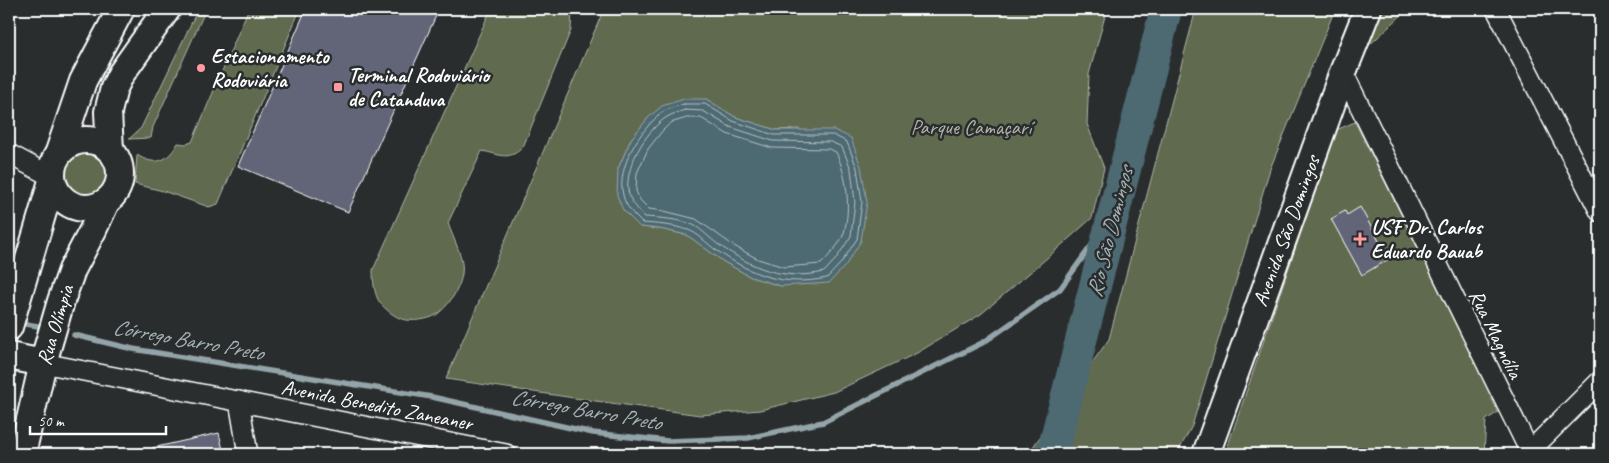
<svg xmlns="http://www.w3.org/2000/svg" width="1609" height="463" viewBox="0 0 1609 463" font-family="Caveat,sans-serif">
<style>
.green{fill:#616a50;stroke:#b0b4a8;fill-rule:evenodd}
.water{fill:#4d6972;stroke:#94a5aa}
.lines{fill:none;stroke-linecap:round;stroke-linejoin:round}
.shore{stroke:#b8c3c7;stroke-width:1}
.stream{stroke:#94a5aa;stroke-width:5.5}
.river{stroke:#4d6972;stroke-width:32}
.building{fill:#626577;stroke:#fff}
.street-casing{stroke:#fff;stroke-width:22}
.secondary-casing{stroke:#fff;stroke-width:30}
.street{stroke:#2a2d2e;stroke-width:19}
.secondary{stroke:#2a2d2e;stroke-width:26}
.poi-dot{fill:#ff9aa2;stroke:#2a2d2e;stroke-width:2}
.labels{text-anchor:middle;stroke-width:5;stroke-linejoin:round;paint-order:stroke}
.poi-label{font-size:21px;font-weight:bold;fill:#fff;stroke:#2a2d2e;text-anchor:start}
.park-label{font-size:21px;fill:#b0b4a8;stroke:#2a2d2e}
.street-label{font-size:21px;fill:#fff;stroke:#2a2d2e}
.water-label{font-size:22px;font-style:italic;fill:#a6b4b8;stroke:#2a2d2e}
</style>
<rect width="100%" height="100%" fill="#2a2d2e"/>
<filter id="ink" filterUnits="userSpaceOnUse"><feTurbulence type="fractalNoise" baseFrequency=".02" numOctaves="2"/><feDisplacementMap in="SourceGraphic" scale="10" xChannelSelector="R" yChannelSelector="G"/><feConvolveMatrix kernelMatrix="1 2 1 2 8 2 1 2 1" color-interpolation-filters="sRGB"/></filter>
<g filter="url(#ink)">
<g class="green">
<path d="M198,9H206L153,127L151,138L129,139L141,128Z"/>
<path d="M247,9H297L299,12L218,204L209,207L163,191L135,184L137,155C156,167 168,161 178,143L186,144L192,142L248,10Z"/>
<path d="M491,9H572L571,30L523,147C508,162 500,154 482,151L448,223C453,239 465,258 462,274C460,289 448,307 436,315C428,320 411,322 402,319C395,317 385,309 380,303C374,294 373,281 373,270Z"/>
<path d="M604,9H1107L1089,74L1087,124L1104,168L1092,218L1047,258L981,314L917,353L834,392L760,410L700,415L581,399L446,379ZM706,99L735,117L776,130L799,129L781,286L751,277L724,262L687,235L660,229L640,227L618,169L631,139L649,117Z"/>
<path d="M1196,9H1335L1270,169L1192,426L1177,454H1028L1109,339Z"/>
<path d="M1378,9L1407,10L1361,53Z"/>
<path d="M1355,122L1500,411L1486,420L1484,454H1225L1336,130Z"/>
<circle cx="87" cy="175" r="24"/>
</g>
<path class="water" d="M684,99H706L735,117L776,130H834L851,138L861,167L867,202L861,241L845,266L829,283L781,286L751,277L724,262L687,235L660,229L640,227L623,210L617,195L618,169L631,139L649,117L662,106Z"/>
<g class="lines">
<g class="shore">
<path d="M684,104H705L733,121L774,135H833L847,142L857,168L862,202L857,239L841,263L827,278C782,287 752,275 716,250C707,244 698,233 688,230C673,225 657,224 642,223C634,215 625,206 623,195C616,167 641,128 663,112C669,108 677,106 684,104Z"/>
<path d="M685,110L703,111L730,127L773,141L831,142L842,147L851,169L855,202L851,236L836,259L824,272C782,281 753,268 719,245C710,239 701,228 691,224C677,219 660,218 645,217C639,210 632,204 629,195C622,170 646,130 667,117C672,114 679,112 685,110Z"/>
<path d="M687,118H701L727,134L772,148L829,149L836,152C847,177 851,206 844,233C840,244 829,256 821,264L784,267L758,259L734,246L696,219L664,211L649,209L640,200L636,191L637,173L648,149L663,130L671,123Z"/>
</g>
<g class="stream">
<path d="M26,324L38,326"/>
<path d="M74,335L133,349L432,397L593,433L668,441L748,438L823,422L984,342L1060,289L1115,213"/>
</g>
<path class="river" d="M1052,454L1166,9"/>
</g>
<g class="building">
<path d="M306,9H439L348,212L238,166Z"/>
<path d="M1360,207L1389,259L1362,275L1331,219L1345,211L1347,215Z"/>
<path d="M219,433L224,454H153L152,448Z"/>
</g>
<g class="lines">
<g class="street-casing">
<g id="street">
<path d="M1496,9L1600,212"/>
<path d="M1343,72L1531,454"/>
<path d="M9,154L52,177"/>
<path d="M43,363L506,454"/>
<path d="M239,401L248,454"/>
<path d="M1529,452L1600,381"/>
</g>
</g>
<g class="secondary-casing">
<g id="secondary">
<circle cx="86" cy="174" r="34"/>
<path d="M110,150L108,112L114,88L121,74L167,9"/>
<path d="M59,152L83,81L121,9"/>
<path d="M9,327L52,181"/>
<path d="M9,356L43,363"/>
<path d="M22,454L43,363L61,301L72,270L93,230L106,202"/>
<path d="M1206,454L1343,72L1368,9"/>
</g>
</g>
<use href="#street" class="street"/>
<use href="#secondary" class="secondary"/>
</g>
</g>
<g class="poi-dot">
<circle cx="201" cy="68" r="5"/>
<rect x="333" y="82" width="10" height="10" rx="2.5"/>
<path d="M1357.5 231.5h5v5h5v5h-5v5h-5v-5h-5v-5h5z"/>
</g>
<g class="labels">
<g class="poi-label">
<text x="211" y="63">Estacionamento<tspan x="211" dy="24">Rodoviária</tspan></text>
<text x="348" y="82">Terminal Rodoviário<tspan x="348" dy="24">de Catanduva</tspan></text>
<text x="1371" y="234">USF Dr. Carlos<tspan x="1371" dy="24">Eduardo Bauab</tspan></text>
</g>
<g class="park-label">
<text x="971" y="134">Parque Camaçarí</text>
</g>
<g class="street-label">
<text transform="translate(1286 231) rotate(-70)" y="7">Avenida São Domingos</text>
<text transform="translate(55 325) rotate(-73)" y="7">Rua Olímpia</text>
<text transform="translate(1496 334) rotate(64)" y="7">Rua Magnólia</text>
<text transform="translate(377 405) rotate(11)" y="7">Avenida Benedito Zaneaner</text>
</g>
<g class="water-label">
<text transform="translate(1109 232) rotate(-76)" y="8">Rio São Domingos</text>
<text transform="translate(188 339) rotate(10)" y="8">Córrego Barro Preto</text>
<text transform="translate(586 409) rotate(10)" y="8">Córrego Barro Preto</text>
</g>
</g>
<rect width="1609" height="463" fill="none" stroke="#2a2d2e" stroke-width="30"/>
<rect x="15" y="15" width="1579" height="433" fill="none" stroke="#fff" stroke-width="2" filter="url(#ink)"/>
<path d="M30 426v8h136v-8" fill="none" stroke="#ffffff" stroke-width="2.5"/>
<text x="38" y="426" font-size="15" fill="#ffffff" stroke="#2a2d2e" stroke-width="4" paint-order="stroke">50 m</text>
</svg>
